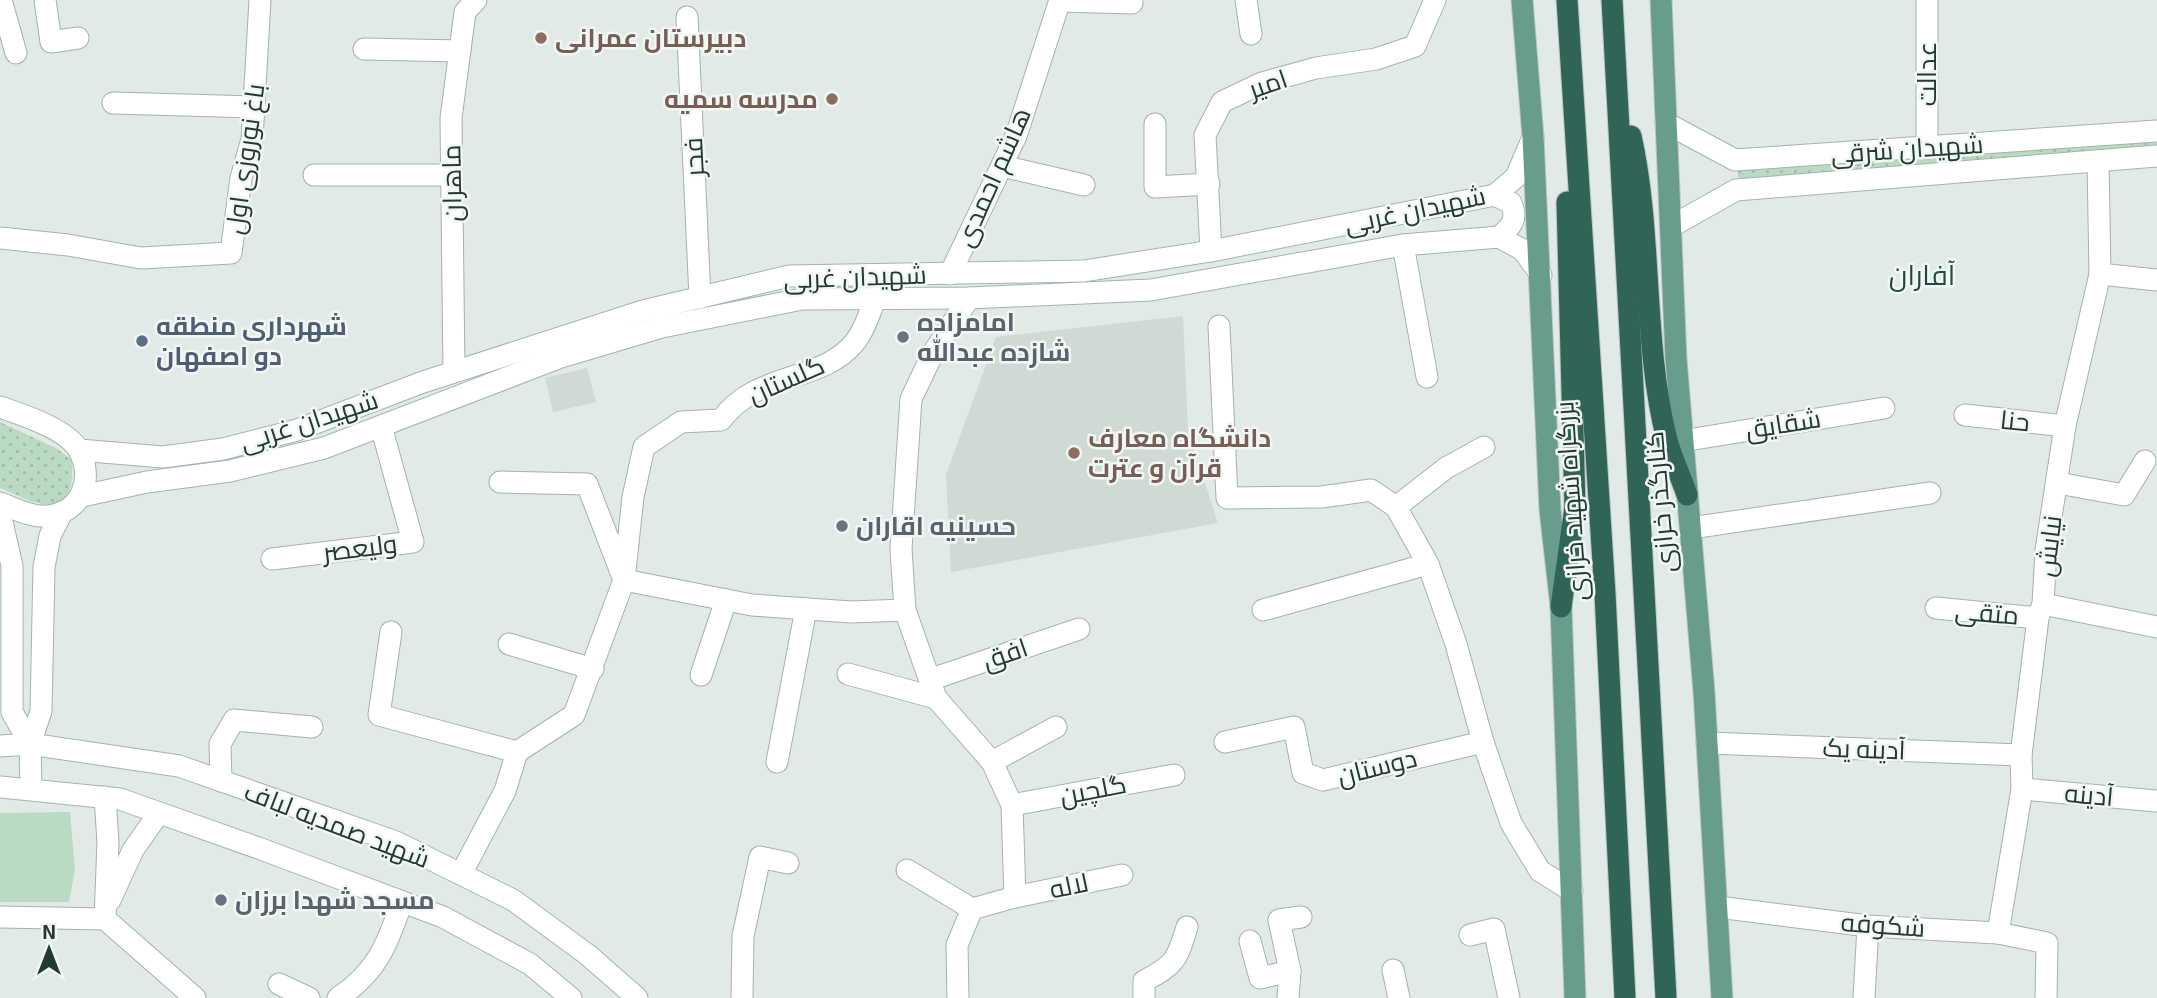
<svg xmlns="http://www.w3.org/2000/svg" width="2157" height="998" viewBox="0 0 2157 998" font-family="'Exo 2',Cairo,sans-serif">
<style>
.built{fill:#cfdad5}
.grass{fill:url(#grass-dots)}
.green{fill:#bbdac2}
.lines{fill:none;stroke-linecap:round;stroke-linejoin:round}
.street-casing{stroke:#a4b2ad;stroke-width:23}
.secondary-casing{stroke:#a0b5ad;stroke-width:23}
.primary-casing{stroke:#bdc4c2;stroke-width:23}
.highway-casing{stroke:#bdc4c2;stroke-width:23}
.street{stroke:#fff;stroke-width:21}
.secondary{stroke:#fff;stroke-width:21}
.primary{stroke:#689d8e;stroke-width:21}
.highway{stroke:#306457;stroke-width:21}
.education-dot{fill:#8d6e63;stroke:#f1f7f4;stroke-width:2.5}
.worship-dot{fill:#6b7280;stroke:#f1f7f4;stroke-width:2.5}
.service-dot{fill:#5c6f8a;stroke:#f1f7f4;stroke-width:2.5}
.labels{text-anchor:middle;stroke-width:5;stroke-linejoin:round;paint-order:stroke}
.education-label{font-size:26px;font-weight:bold;fill:#785e54;stroke:#f1f7f4;text-anchor:start}
.street-label{font-size:26px;fill:#223a33;stroke:#f1f7f4}
.worship-label{font-size:26px;font-weight:bold;fill:#5b616d;stroke:#f1f7f4;text-anchor:start}
.service-label{font-size:26px;font-weight:bold;fill:#4e5e75;stroke:#f1f7f4;text-anchor:start}
.neighbourhood-label{font-size:28px;fill:#204a3e;stroke:#f1f7f4}
</style>
<defs>
<pattern id="grass-dots" width="8" height="8" patternUnits="userSpaceOnUse" patternTransform="scale(1.75)"><rect width="8" height="8" fill="#bbdac2"/><path d="M2 2h.1M6 6h.1" fill="none" stroke="#a0bca7" stroke-width="1.8" stroke-linecap="round"/></pattern>
</defs>
<rect width="100%" height="100%" fill="#e1eae6"/>
<g class="built">
<path d="M1183,316L1188,432L1218,523L951,572L946,475L996,337Z"/>
<path d="M587,368L596,402L553,412L545,378Z"/>
</g>
<g class="grass">
<path d="M2157,137V151L1738,184V168Z"/>
<path d="M0,422L56,448L72,460C76,525 39,505 0,488Z"/>
</g>
<path class="green" d="M70,812L75,870L69,902H0V813Z"/>
<g class="lines">
<g class="street-casing">
<g id="street">
<path d="M1,0L16,53"/>
<path d="M45,0L51,42L78,38"/>
<path d="M1246,0L1251,34"/>
<path d="M1927,0V148"/>
<path d="M1060,1L1132,3"/>
<path d="M687,17L700,298"/>
<path d="M364,49L460,51"/>
<path d="M113,103L255,107"/>
<path d="M1155,124V187L1209,184"/>
<path d="M1002,166L1084,185"/>
<path d="M314,175H451"/>
<path d="M0,238L68,245L141,258L231,253L241,178L252,139L260,0"/>
<path d="M1403,245L1427,377"/>
<path d="M1211,251L1205,135L1222,102L1262,83L1316,68L1376,59L1415,46L1435,0"/>
<path d="M950,274L1016,136L1060,0"/>
<path d="M2100,274L2157,280"/>
<path d="M1219,326L1227,498L1322,497L1371,490L1396,507L1428,564L1456,644L1483,742L1511,823L1540,871L1572,891"/>
<path d="M454,372L451,118L465,12L476,0"/>
<path d="M1965,415L2065,426"/>
<path d="M1682,441L1884,408"/>
<path d="M500,482L587,484L624,580L752,605L851,612L905,610"/>
<path d="M2058,483L2124,495L2145,461"/>
<path d="M1396,507L1446,468L1484,447"/>
<path d="M1691,528L1930,493"/>
<path d="M272,559L413,542L381,426"/>
<path d="M2043,604L2157,627"/>
<path d="M1936,608L2038,618"/>
<path d="M1263,610L1428,564"/>
<path d="M391,632L379,715L517,752"/>
<path d="M509,644L593,669"/>
<path d="M848,674L936,698"/>
<path d="M701,675L726,600"/>
<path d="M932,679L1079,629"/>
<path d="M1225,742L1294,727L1303,773L1323,780L1483,742"/>
<path d="M1707,743L2021,755"/>
<path d="M777,762L806,609"/>
<path d="M992,762L1056,727"/>
<path d="M221,781L220,744L234,720L312,727"/>
<path d="M2022,789L2157,801"/>
<path d="M105,797L108,842L105,919"/>
<path d="M1012,805L1174,775"/>
<path d="M907,870L972,909"/>
<path d="M461,874L505,791L517,752L574,715L624,580L633,497L644,447L681,422L721,420C758,370 821,384 855,342C865,330 870,311 876,297"/>
<path d="M1015,897L1122,875"/>
<path d="M110,900L133,850L159,813"/>
<path d="M1718,907L1868,926L1998,933L2047,943L2046,998"/>
<path d="M0,917L105,919L195,998"/>
<path d="M1998,933L2022,789L2021,755L2038,618L2043,604L2046,550L2065,426L2100,274L2098,161"/>
<path d="M1470,935L1494,929L1509,998"/>
<path d="M1250,941L1260,978L1290,971"/>
<path d="M1393,970L1399,998"/>
<path d="M279,984L309,998"/>
<path d="M338,998C377,972 387,945 402,902"/>
<path d="M742,998L743,936L760,857L788,863"/>
<path d="M958,998L957,945L972,909L1015,897L1012,805L992,762L936,698L905,610L901,549L911,399L933,353L969,298"/>
<path d="M1144,998V981C1175,965 1177,960 1187,927"/>
<path d="M1288,998L1290,971L1279,920L1301,917"/>
<path d="M1864,998L1868,926"/>
</g>
</g>
<g class="secondary-casing">
<g id="secondary">
<path d="M1666,123L1735,160L2157,131"/>
<path d="M1495,195L1511,203C1518,219 1512,226 1499,237"/>
<path d="M1672,226L1736,190L2157,156"/>
<path d="M0,407C23,415 68,429 80,452C94,482 80,513 47,516C32,518 14,508 0,503"/>
<path d="M79,450L163,457L223,449L297,430L423,382L643,311L789,276L1084,271L1211,251L1495,195L1516,177L1533,137"/>
<path d="M82,496L147,482L230,471L324,448L561,357L662,327L802,299L969,298L1151,290L1403,245L1499,237L1523,250L1541,275"/>
<path d="M0,513L12,566V712L30,744"/>
<path d="M0,746L30,744L179,766L396,842L513,900L588,955L637,998"/>
<path d="M0,787L120,799L261,849L443,917L530,964L571,998"/>
<path d="M31,789L30,744L41,711L44,567L50,536L62,512"/>
</g>
</g>
<g class="primary-casing">
<g id="primary">
<path d="M1522,0L1533,137L1550,510L1561,607L1575,998"/>
<path d="M1661,0L1676,359L1704,692L1722,998"/>
</g>
</g>
<g class="highway-casing">
<g id="highway">
<path d="M1567,0L1605,594L1625,998"/>
<path d="M1612,0L1666,998"/>
<path d="M1631,136C1653,235 1642,341 1667,440C1672,458 1681,477 1687,495"/>
<path d="M1561,607L1575,507L1567,202"/>
</g>
</g>
<use href="#street" class="street"/>
<use href="#secondary" class="secondary"/>
<use href="#primary" class="primary"/>
<use href="#highway" class="highway"/>
</g>
<g class="education-dot">
<circle cx="541" cy="38" r="7"/>
<circle cx="832" cy="99" r="7"/>
<circle cx="1074" cy="453" r="7"/>
</g>
<g class="worship-dot">
<circle cx="903" cy="337" r="7"/>
<circle cx="842" cy="526" r="7"/>
<circle cx="221" cy="900" r="7"/>
</g>
<circle class="service-dot" cx="142" cy="341" r="7"/>
<g class="labels">
<g class="education-label">
<text x="555" y="47">دبیرستان عمرانی</text>
<text x="818" y="108" text-anchor="end">مدرسه سمیه</text>
<text x="1088" y="447">دانشگاه معارف<tspan x="1088" dy="30">قرآن و عترت</tspan></text>
</g>
<g class="street-label">
<text transform="translate(1927 74) rotate(-90)" y="9">عدالت</text>
<text transform="translate(1268 84) rotate(-19)" y="9">امیر</text>
<text transform="translate(1907 149) rotate(-4)" y="9">شهیدان شرقی</text>
<text transform="translate(694 157) rotate(-93)" y="9">فجر</text>
<text transform="translate(245 159) rotate(-82)" y="9">باغ نوروزی اول</text>
<text transform="translate(993 177) rotate(-66)" y="9">هاشم احمدی</text>
<text transform="translate(452 183) rotate(-91)" y="9">ماهران</text>
<text transform="translate(1415 210) rotate(-12)" y="9">شهیدان غربی</text>
<text transform="translate(855 277) rotate(-2)" y="9">شهیدان غربی</text>
<text transform="translate(786 380) rotate(-24)" y="9">گلستان</text>
<text transform="translate(309 421) rotate(-18)" y="9">شهیدان غربی</text>
<text transform="translate(2015 421) rotate(6)" y="9">حنا</text>
<text transform="translate(1783 424) rotate(-9)" y="9">شقایق</text>
<text transform="translate(1571 501) rotate(-94)" y="9">بزرگراه شهید خرازی</text>
<text transform="translate(1660 502) rotate(-95)" y="9">کنارگذر خرازی</text>
<text transform="translate(2049 546) rotate(-83)" y="9">نیایش</text>
<text transform="translate(360 548) rotate(-7)" y="9">ولیعصر</text>
<text transform="translate(1987 613) rotate(5)" y="9">متقی</text>
<text transform="translate(1005 654) rotate(-19)" y="9">افق</text>
<text transform="translate(1864 749) rotate(2)" y="9">آدینه یک</text>
<text transform="translate(1377 767) rotate(-14)" y="9">دوستان</text>
<text transform="translate(1093 790) rotate(-11)" y="9">گلچین</text>
<text transform="translate(2089 795) rotate(5)" y="9">آدینه</text>
<text transform="translate(337 825) rotate(21)" y="9">شهید صمدیه لباف</text>
<text transform="translate(1069 886) rotate(-12)" y="9">لاله</text>
<text transform="translate(1883 925) rotate(4)" y="9">شکوفه</text>
</g>
<g class="worship-label">
<text x="917" y="331">امامزاده<tspan x="917" dy="30">شازده عبدالله</tspan></text>
<text x="856" y="535">حسینیه اقاران</text>
<text x="235" y="909">مسجد شهدا برزان</text>
</g>
<g class="service-label">
<text x="156" y="335">شهرداری منطقه<tspan x="156" dy="30">دو اصفهان</tspan></text>
</g>
<g class="neighbourhood-label">
<text x="1922" y="285">آفاران</text>
</g>
</g>
<g transform="translate(49 949)" stroke="#f1f7f4" stroke-width="5" paint-order="stroke">
<path d="M0-5L12 26L0 18L-12 26Z" fill="#223a33"/>
<text y="-10" font-size="19" font-weight="bold" text-anchor="middle" fill="#223a33">N</text>
</g>
</svg>
